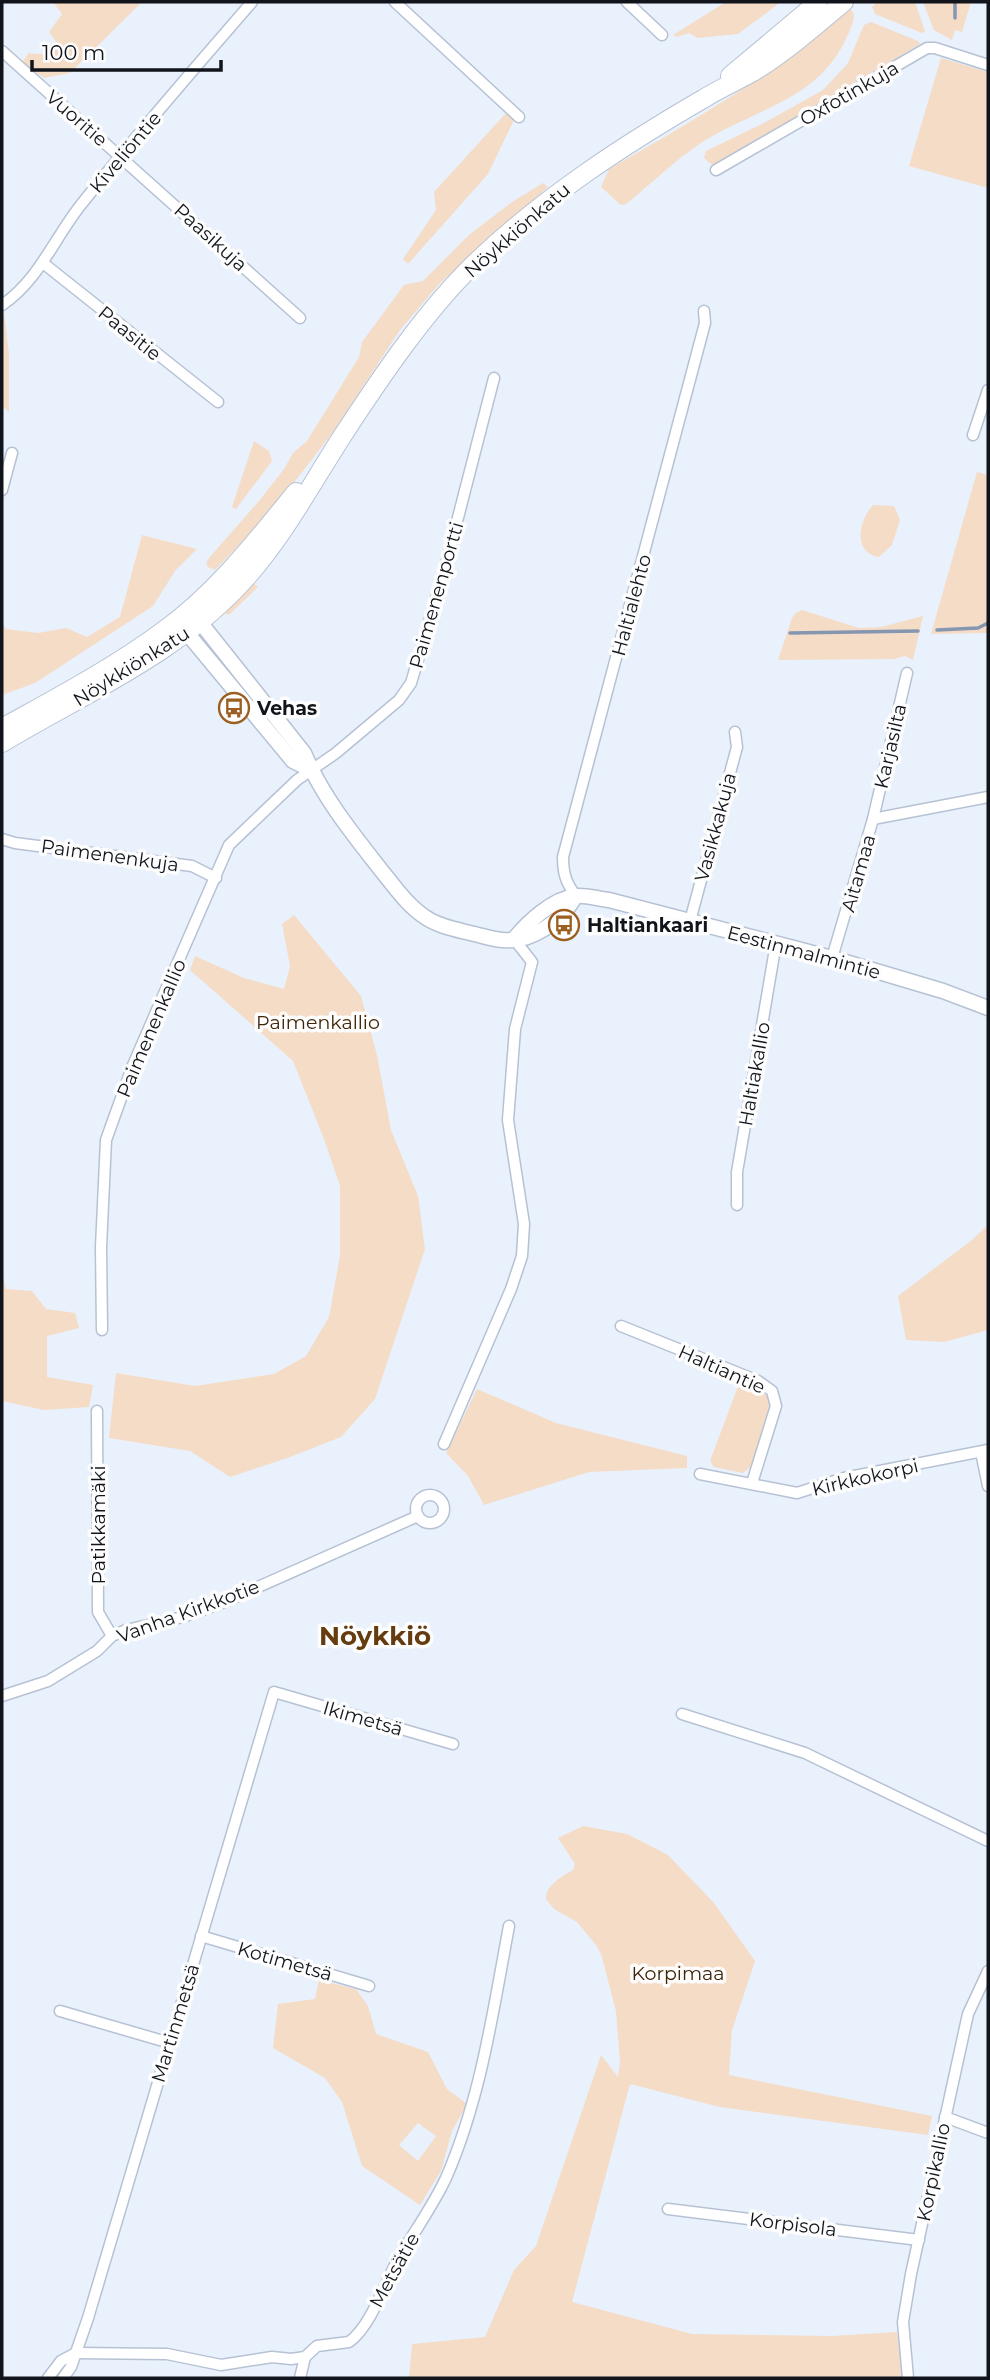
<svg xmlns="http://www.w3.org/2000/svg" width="990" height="2380" viewBox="0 0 990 2380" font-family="Montserrat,sans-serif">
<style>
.green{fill:#f5dcc7;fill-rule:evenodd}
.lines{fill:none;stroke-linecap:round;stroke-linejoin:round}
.stream{stroke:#8596b0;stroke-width:3.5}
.minor-casing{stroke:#b6c2d4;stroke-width:13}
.tertiary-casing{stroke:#b6c2d4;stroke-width:17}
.primary-casing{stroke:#b6c2d4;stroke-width:20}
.minor{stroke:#fff;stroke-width:10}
.tertiary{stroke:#fff;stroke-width:14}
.primary{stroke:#fff;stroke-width:18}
.labels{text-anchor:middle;stroke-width:7;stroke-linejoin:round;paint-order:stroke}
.street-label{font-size:19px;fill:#11151b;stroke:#fdfdfd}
.poi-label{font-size:19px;font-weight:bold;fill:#11151b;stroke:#fdfdfd;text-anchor:start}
.park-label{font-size:19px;fill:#402508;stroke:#fdfdfd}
.district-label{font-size:26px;font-weight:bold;fill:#653c10;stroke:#fdfdfd}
</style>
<rect width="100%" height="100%" fill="#e9f1fc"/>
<g class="green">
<path d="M53,2H142L70,73L44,78L22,62L29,53C41,55 50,55 60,47L49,32L62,14Z"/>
<path d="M726,2H781L738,34L697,38L689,33L677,37L673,35Z"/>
<path d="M877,2H915L925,31L922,33L875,14L872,7Z"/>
<path d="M923,2H971L962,32L955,30L952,40L934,30Z"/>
<path d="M849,8L854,13C854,24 848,34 844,43C814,102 751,110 701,143C674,161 651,184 626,204L621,205L601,187L609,169C693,121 777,73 849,8Z"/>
<path d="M871,22L918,41L920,44L717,164H711L704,158L706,151L764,123L823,90L848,63L864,25Z"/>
<path d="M941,58L988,72V188L909,166Z"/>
<path d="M506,113L514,120L488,174L408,264L403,259L436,210L434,192Z"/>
<path d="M543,183L548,187L440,283L400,330L333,432L273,510L215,570L208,567L206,563L209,558L259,501L284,469L293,453L307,441L359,357L362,342L404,285L423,281L469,235L512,202Z"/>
<path d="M4,312L9,354V412L2,406V313Z"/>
<path d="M254,441L269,451L272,461L236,509L232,507Z"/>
<path d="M977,472L988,475V633L931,634Z"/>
<path d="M873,505L894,506L900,520L892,545L879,557C852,553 859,520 873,505Z"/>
<path d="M142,535L197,549L175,571L153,606L35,683L2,695V623L6,629L38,633L66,628L87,637L120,617Z"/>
<path d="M253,583L258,587L229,615L222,612L232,599Z"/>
<path d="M802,610L859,628L881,627L923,616L913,660L905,656L894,659L778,660L792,618L796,613Z"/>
<path d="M294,915L361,996L377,1055L391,1130L418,1196L425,1249L375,1399L341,1437L290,1457L230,1477L190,1451L109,1438L116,1373L195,1386L274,1374L306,1356L329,1317L340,1256V1186L324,1139L293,1061L190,970L195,956L244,978L284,989L290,966L282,924Z"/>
<path d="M988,1225V1330L944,1342L906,1340L898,1296L972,1240Z"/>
<path d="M2,1273L6,1289L32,1291L46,1309L75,1313L79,1328L47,1336V1377L93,1385L89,1407L44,1410L2,1401Z"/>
<path d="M740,1381L764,1392L771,1403L754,1464L743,1473L714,1467L710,1461Z"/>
<path d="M477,1389L556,1423L687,1456V1468L589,1472L484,1505L468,1476L446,1453Z"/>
<path d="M583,1826L627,1834L668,1855L714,1903L755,1961L732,2030L729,2075L932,2116L928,2135L720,2107L630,2084L572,2302L692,2334L832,2336L897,2332L903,2378H409L412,2344L485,2337L514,2270L536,2246L601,2055L618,2077L620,2062L616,2011L601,1954L596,1945L577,1922L554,1909L546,1899C546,1885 561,1877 573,1870L575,1864L558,1838Z"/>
<path d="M319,1980L356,1989L368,2006L376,2034L428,2052L447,2089L467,2104L452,2131L441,2171L420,2205L362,2166L342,2102L325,2078L273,2048L278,2004L315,1999ZM418,2123L436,2136L418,2161L399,2145Z"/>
</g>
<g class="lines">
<g class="stream">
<path d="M955,18V2"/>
<path d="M937,630L978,628L988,623"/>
<path d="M790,633L918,631"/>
</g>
<g class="minor-casing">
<g id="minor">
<path d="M395,2L519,117"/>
<path d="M627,2L662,35"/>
<path d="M2,51L300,318"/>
<path d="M716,170L927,48H935L988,65"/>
<path d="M43,263L218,402"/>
<path d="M2,305C38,281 54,239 80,206C135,136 194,69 252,2"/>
<path d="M973,435L988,390"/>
<path d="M2,490L12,453"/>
<path d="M873,819L907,673"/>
<path d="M2,839L15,843L192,866L216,878"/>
<path d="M576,896C566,883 563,874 563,857L705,323L704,311"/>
<path d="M690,921L737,747L735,732"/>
<path d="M832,958L873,819L988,797"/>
<path d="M737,1205V1172L776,943"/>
<path d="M621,1326L758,1381L772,1391L776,1406L752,1483"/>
<path d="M102,1330L101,1247L106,1140L133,1065L229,845L297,780L336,753L399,700L411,683L445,568L494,378"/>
<path d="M97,1411L98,1612L112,1636"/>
<path d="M444,1444L511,1289L522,1256L524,1224L508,1120L515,1029L532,962L514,939"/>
<path d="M981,1452L988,1486"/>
<path d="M700,1474L797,1493L844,1478L988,1450"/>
<circle cx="430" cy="1509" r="14"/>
<path d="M2,1696L48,1681L97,1651L112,1636L126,1630L183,1617L222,1603L418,1516"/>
<path d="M682,1714L805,1753L988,1841"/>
<path d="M201,1936L369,1986"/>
<path d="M60,2011L170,2043"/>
<path d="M945,2117L988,2133"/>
<path d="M668,2209L919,2240"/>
<path d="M76,2353L167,2354L221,2365L272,2357L291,2359L305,2357L317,2346L349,2342C369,2328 384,2287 395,2265C411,2236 432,2208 446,2178C481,2098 493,2011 509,1926"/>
<path d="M48,2378L61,2361L76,2353"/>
<path d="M63,2378L71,2367L88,2318L274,1692L453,1744"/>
<path d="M300,2378L305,2357"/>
<path d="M908,2378L903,2322L911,2274L968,2014L988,1971"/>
</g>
</g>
<g class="tertiary-casing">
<g id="tertiary">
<path d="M191,618L200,622L304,753C322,796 352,833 381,870C394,886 407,905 425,917C438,926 454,929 470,933C480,935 491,939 502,940C532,943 561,921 576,896"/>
<path d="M185,623L187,633L293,761L311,770"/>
<path d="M514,939C528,922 552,899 576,896C586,895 599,899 609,900L832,958L943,991L988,1008"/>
</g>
</g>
<g class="primary-casing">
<g id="primary">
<path d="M730,76L818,2"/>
<path d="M2,728C56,698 113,668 163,631C215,594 256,541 296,492"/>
<path d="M2,743C87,692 180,653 247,577C285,534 312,483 343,435C381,377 426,310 476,262C543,198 622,146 703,99C719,89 737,81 753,72C785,53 815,26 844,2"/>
</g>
</g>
<use href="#minor" class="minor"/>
<use href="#tertiary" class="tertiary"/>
<use href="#primary" class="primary"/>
</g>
<defs>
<g id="bus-ring" transform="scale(1.575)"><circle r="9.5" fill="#fdfdfd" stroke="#9b5f21" stroke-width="1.5"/><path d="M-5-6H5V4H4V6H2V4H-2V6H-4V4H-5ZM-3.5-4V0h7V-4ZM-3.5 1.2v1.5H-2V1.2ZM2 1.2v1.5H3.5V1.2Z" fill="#9b5f21"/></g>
</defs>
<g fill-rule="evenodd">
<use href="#bus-ring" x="234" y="708"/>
<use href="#bus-ring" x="564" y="925"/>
</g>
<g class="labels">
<g class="street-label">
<text transform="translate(849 93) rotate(-30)" y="7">Oxfotinkuja</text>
<text transform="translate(77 118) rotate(41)" y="7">Vuoritie</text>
<text transform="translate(125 152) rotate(-50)" y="7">Kiveliöntie</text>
<text transform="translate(517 230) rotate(-41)" y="7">Nöykkiönkatu</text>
<text transform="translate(211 237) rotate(42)" y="7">Paasikuja</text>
<text transform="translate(130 333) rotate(39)" y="7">Paasitie</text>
<text transform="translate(436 595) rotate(-74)" y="7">Paimenenportti</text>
<text transform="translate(631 605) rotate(-75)" y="7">Haltialehto</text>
<text transform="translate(131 666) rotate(-32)" y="7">Nöykkiönkatu</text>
<text transform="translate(890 746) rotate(-77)" y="7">Karjasilta</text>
<text transform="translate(715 827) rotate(-75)" y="7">Vasikkakuja</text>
<text transform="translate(110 855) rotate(8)" y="7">Paimenenkuja</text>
<text transform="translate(858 873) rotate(-74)" y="7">Aitamaa</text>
<text transform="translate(804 952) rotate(15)" y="7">Eestinmalmintie</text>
<text transform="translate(151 1028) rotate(-67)" y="7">Paimenenkallio</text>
<text transform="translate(754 1074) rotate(-80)" y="7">Haltiakallio</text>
<text transform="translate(722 1369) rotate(24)" y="7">Haltiantie</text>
<text transform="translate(865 1477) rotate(-13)" y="7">Kirkkokorpi</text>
<text transform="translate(98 1525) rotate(-90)" y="7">Patikkamäki</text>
<text transform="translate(188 1611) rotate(-20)" y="7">Vanha Kirkkotie</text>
<text transform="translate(363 1718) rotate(16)" y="7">Ikimetsä</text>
<text transform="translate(285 1961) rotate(16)" y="7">Kotimetsä</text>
<text transform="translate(175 2023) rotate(-73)" y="7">Martinmetsä</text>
<text transform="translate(933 2172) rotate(-78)" y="7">Korpikallio</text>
<text transform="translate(793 2224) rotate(7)" y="7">Korpisola</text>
<text transform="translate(394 2270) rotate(-61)" y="7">Metsätie</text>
</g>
<g class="poi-label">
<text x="257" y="715">Vehas</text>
<text x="587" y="932">Haltiankaari</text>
</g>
<g class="park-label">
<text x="318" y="1029">Paimenkallio</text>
<text x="678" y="1980">Korpimaa</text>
</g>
<g class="district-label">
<text x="375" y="1645">Nöykkiö</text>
</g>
</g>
<rect width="990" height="2380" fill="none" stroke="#11151b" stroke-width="7"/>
<path d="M32 60v10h189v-10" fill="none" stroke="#11151b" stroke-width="3.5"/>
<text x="42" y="60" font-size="21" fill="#11151b" stroke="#fdfdfd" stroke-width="5" paint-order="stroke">100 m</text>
</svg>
